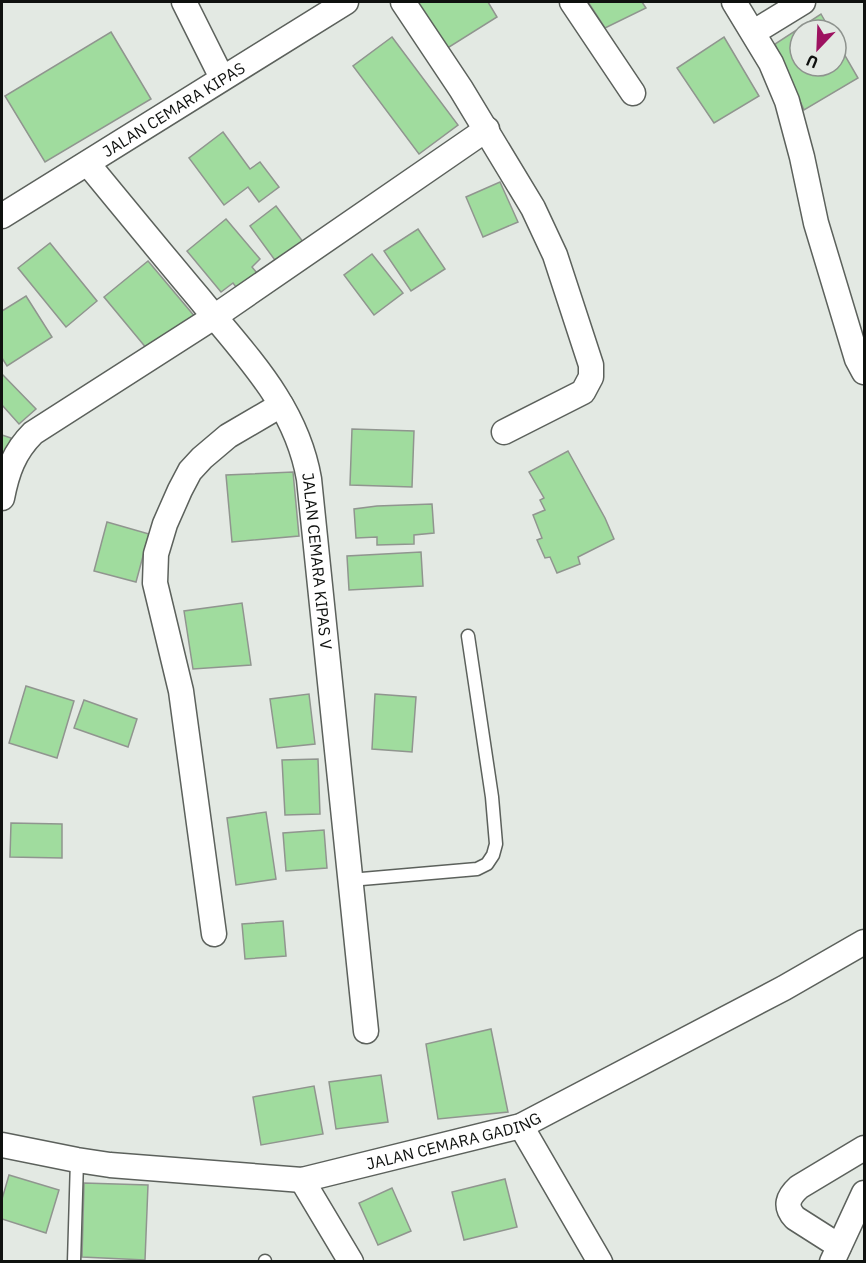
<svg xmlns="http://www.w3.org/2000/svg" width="866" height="1263" viewBox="0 0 866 1263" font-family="'IBM Plex Sans',sans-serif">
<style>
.building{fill:#a0dc9e;stroke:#90958f;stroke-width:1.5}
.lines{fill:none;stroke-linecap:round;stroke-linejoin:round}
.service-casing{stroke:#5c615c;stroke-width:15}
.minor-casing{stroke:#5c615c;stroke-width:27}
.service{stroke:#fff;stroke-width:12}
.minor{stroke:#fff;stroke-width:24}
.labels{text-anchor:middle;stroke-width:6;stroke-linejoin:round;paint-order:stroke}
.street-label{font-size:16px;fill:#0f110f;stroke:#e3e9e3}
</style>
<rect width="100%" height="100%" fill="#e3e9e3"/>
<g class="building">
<path d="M413,2H488L497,17L446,49Z"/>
<path d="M588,2H642L646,8L605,28Z"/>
<path d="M821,14L830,30H800V66H836V40L858,78L804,110L775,44Z"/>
<path d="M111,32L151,99L45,162L5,96Z"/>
<path d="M392,37L458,125L419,154L353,66Z"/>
<path d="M724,37L759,96L714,123L677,68Z"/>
<path d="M223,132L250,169L260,162L279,187L259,202L248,187L224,205L189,158Z"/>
<path d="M500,182L518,222L483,237L466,197Z"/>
<path d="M276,206L307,247L280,267L250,226Z"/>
<path d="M226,219L260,259L252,267L262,279L242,295L233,283L221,292L187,251Z"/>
<path d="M418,229L445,269L411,291L384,251Z"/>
<path d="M50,243L97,301L66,327L18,268Z"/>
<path d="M372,254L403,293L374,315L344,275Z"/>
<path d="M148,261L196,318L152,355L104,297Z"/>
<path d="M26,296L52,337L7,366L2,358V311Z"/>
<path d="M2,374L36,409L19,424L2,405Z"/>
<path d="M352,429L414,431L412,487L350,485Z"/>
<path d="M2,435L11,438L2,477Z"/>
<path d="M568,451L605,518L614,539L578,557L580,564L557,573L550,557L545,558L537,540L542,538L533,515L545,510L540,500L544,498L529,472Z"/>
<path d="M293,472L299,536L232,542L226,475Z"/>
<path d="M432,504L434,533L414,535V544L377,545V537L356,538L354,509L377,506Z"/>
<path d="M107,522L149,534L136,582L94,571Z"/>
<path d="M421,552L423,586L349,590L347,556Z"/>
<path d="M242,603L251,665L193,669L184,611Z"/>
<path d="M26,686L74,701L57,758L9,743Z"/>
<path d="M309,694L315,744L277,748L270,699Z"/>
<path d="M375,694L416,697L412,752L372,749Z"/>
<path d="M84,700L137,719L128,747L74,728Z"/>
<path d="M318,759L320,814L285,815L282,760Z"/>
<path d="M266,812L276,879L236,885L227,818Z"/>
<path d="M11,823L62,824V858L10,857Z"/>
<path d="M324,830L327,868L286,871L283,833Z"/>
<path d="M283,921L286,956L245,959L242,924Z"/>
<path d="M491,1029L508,1112L438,1119L426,1044Z"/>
<path d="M381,1075L388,1122L336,1129L329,1082Z"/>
<path d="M314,1086L323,1134L261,1145L253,1097Z"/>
<path d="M9,1175L59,1190L46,1233L2,1219V1199Z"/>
<path d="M505,1179L517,1227L464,1240L452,1192Z"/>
<path d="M84,1183L148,1185L145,1260L82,1257Z"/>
<path d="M392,1188L411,1231L378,1245L359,1203Z"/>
</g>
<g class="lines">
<g class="service-casing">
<g id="service">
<path d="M350,880L477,869L487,864L493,855L496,844L492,797L468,636"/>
<path d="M265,1261V1262"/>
<path d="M74,1262L77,1160"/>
</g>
</g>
<g class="minor-casing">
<g id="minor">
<path d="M184,2L222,78"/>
<path d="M403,2L461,89L533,208L555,255L591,365V377L583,392L504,432"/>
<path d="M572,2L633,93"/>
<path d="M734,2L771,63L787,101L802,157L816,223L857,359L864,372"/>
<path d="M754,32L803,2"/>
<path id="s1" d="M88,164C125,209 162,254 199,298C245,355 296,404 309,479L366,1031"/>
<path id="s2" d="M2,216L346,2"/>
<path d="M2,498C7,472 14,452 33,433L214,317L487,129"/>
<path d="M214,934L181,691L155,583L156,554L165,524L180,490L190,471L202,458L228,436L281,405"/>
<path d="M521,1126L600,1262"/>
<path id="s3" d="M2,1145L77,1160L110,1165L302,1180L521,1126L784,988L864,942"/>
<path d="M302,1180L351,1262"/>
<path d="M839,1246L795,1218C784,1206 788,1197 799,1187L864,1148"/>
<path d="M832,1262L864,1193"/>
</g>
</g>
<use href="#service" class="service"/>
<use href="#minor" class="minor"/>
</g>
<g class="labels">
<g class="street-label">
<text dy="6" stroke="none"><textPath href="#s2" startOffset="202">JALAN CEMARA KIPAS</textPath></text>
<text dy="6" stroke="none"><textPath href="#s1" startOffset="471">JALAN CEMARA KIPAS V</textPath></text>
<text dy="6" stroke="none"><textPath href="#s3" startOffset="459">JALAN CEMARA GADING</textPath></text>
</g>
</g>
<rect width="866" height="1263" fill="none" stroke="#0f110f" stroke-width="6"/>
<g transform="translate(818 48) rotate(203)"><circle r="28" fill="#e3e9e3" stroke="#8e938e" stroke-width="1.5"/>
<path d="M0-4.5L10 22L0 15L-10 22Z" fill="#9d1260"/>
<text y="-9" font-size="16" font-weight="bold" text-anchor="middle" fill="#0f110f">U</text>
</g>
</svg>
